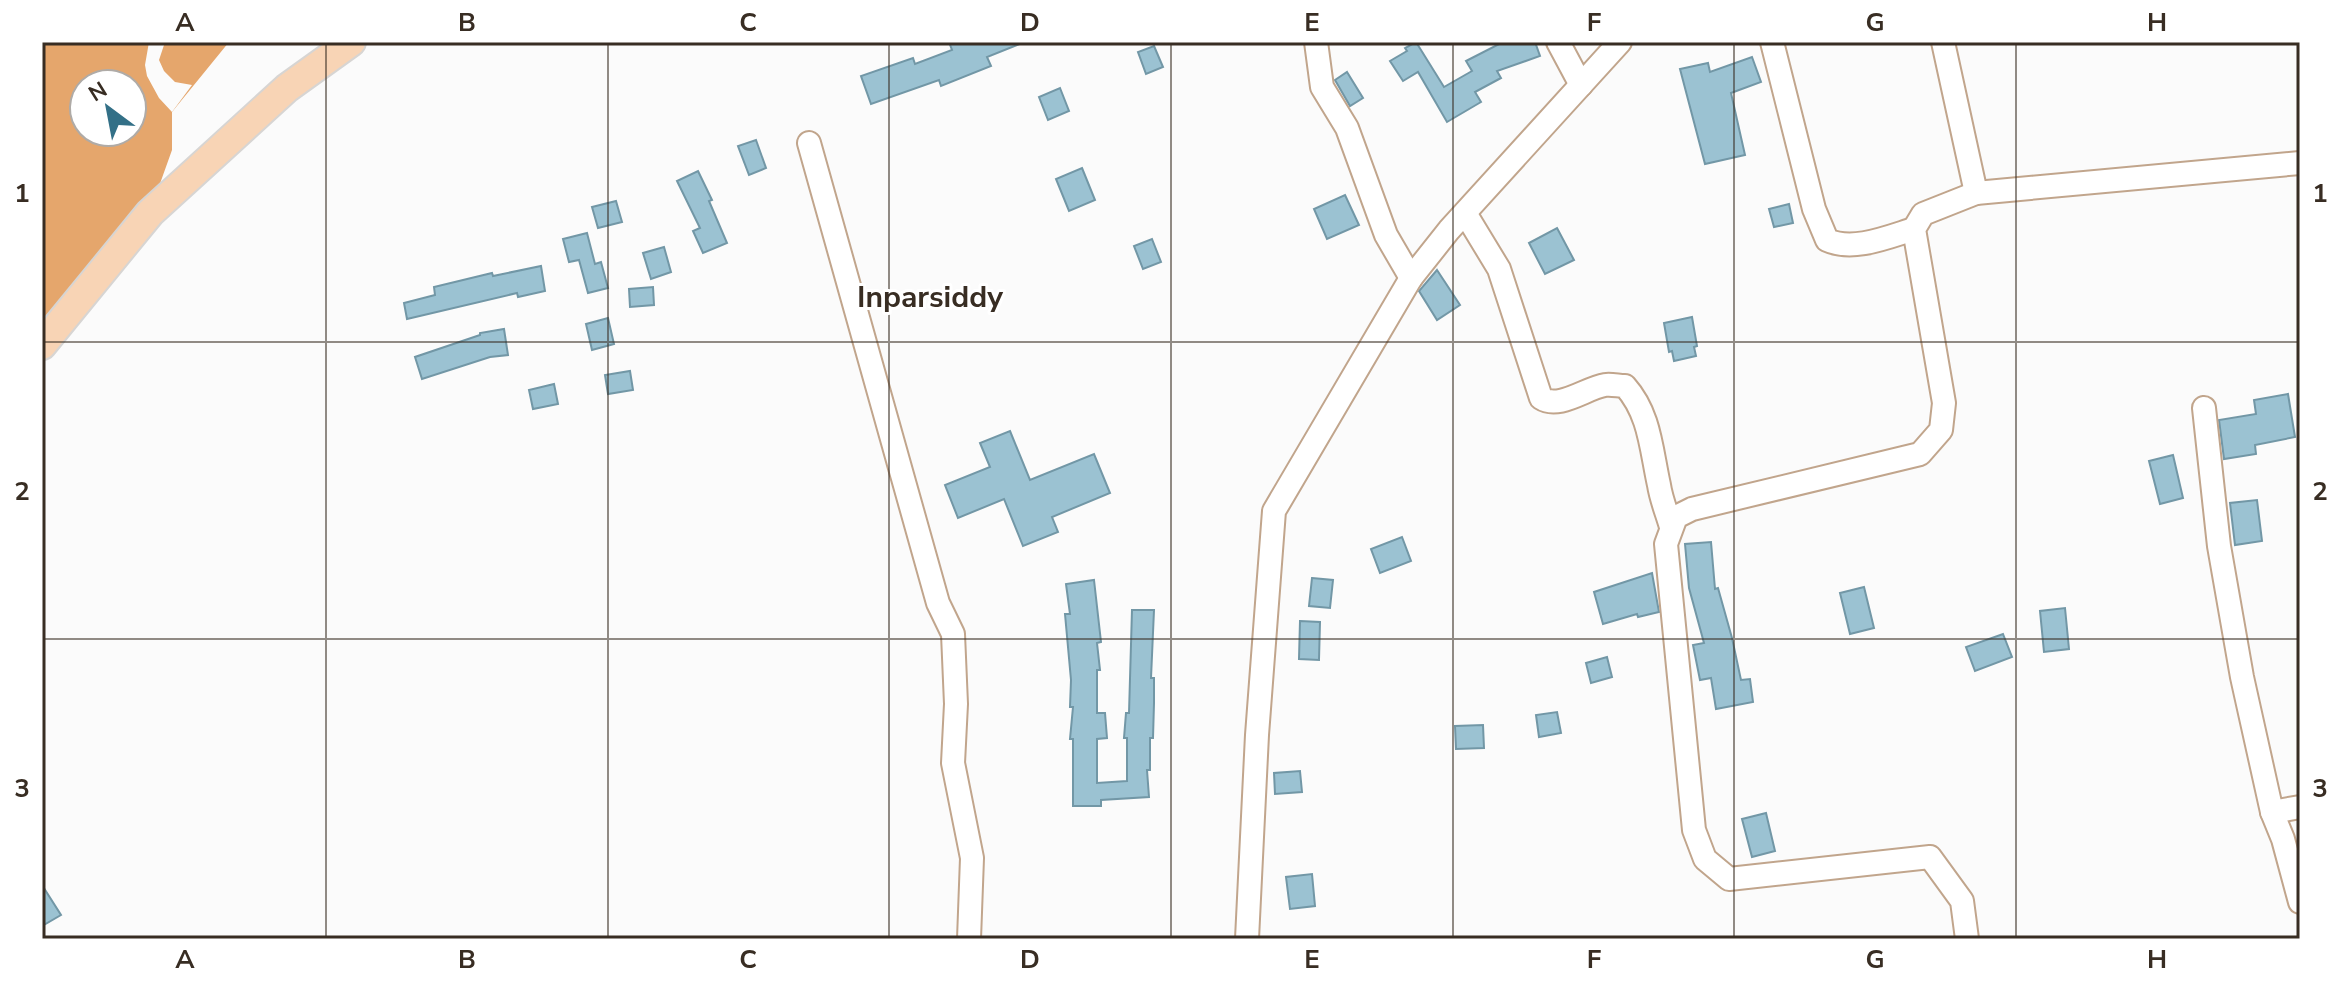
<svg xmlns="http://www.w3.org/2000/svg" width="2342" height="981" viewBox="0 0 2342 981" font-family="'Nunito Sans',sans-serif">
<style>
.water{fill:#e5a66c;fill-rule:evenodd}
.pier{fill:#fbfbfb}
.building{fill:#9bc2d2;stroke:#7297a6;stroke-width:2}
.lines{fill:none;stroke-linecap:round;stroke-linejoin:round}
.minor-casing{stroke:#c1a58c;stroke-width:26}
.major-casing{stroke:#d7d5d3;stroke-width:32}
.minor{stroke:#fff;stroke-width:22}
.major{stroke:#f8d4b5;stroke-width:28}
.grid{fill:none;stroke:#382d23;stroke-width:2;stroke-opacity:0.55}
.labels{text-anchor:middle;stroke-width:6;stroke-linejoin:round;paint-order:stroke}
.quarter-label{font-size:30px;font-weight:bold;fill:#382d23;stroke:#fff}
.neatline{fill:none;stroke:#382d23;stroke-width:3}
.grid-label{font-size:26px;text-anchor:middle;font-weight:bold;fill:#382d23}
</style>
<rect width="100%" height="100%" fill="#fbfbfb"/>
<path class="water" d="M42,42H229L172,112V150L157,192L42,339ZM84,84H132V132H84Z"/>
<path class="pier" d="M149,42H165L159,60L164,71L175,82L192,85L172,112L159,98L147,76L145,65Z"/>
<g class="building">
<path d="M949,42L1022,43L987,57L991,66L941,86L939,80L871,104L861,76L913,58L915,64L952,50Z"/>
<path d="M1416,42L1444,87L1472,71L1466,61L1503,42H1535L1540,56L1497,71L1501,78L1475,92L1481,102L1447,122L1418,72L1403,81L1390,61L1407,51L1405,48Z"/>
<path d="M1154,46L1163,67L1146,74L1138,52Z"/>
<path d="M1752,57L1761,82L1731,93L1745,155L1705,164L1680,69L1708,63L1710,72Z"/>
<path d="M1347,72L1363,98L1350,106L1335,80Z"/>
<path d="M1060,88L1069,111L1048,120L1039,97Z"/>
<path d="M756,140L766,168L749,175L738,146Z"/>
<path d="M1082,168L1095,200L1069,211L1056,179Z"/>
<path d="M698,171L712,200L709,201L727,243L703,253L693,231L700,228L677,181Z"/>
<path d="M1345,195L1359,225L1327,239L1314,209Z"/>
<path d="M616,201L622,222L598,228L592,207Z"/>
<path d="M1789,204L1793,223L1774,227L1769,209Z"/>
<path d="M1557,228L1574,260L1545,274L1529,243Z"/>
<path d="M587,233L595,264L601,262L608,288L588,293L579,260L569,262L563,239Z"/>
<path d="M1152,239L1161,262L1143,269L1134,246Z"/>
<path d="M664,247L671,272L651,279L643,253Z"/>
<path d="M541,266L545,291L518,297L517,293L407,319L404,303L435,295L434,287L492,273L493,276Z"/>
<path d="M1437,270L1460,305L1437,320L1419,291Z"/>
<path d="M653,287L654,305L630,307L629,289Z"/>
<path d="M1692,317L1697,346L1694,347L1696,356L1674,361L1672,351L1669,352L1664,323Z"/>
<path d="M608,318L614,344L592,350L586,324Z"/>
<path d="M504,329L508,355L490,357L422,379L415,357L480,335V333Z"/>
<path d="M630,371L633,390L608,394L605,375Z"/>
<path d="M554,384L558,404L533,409L529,390Z"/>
<path d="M2288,394L2295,437L2255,445L2256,454L2224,459L2219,420L2256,414L2254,400Z"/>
<path d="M1010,431L1030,480L1094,454L1110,493L1052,517L1058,532L1023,546L1004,499L958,518L945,485L990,467L980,443Z"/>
<path d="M2173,455L2183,498L2160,504L2149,461Z"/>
<path d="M2257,500L2262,541L2235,545L2230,503Z"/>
<path d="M1402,537L1411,561L1380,573L1371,549Z"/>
<path d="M1711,542L1715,589L1718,588L1732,638L1741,680L1750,679L1753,702L1716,709L1711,678L1700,680L1693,645L1704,643L1689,588L1685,544Z"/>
<path d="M1652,573L1659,612L1638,617L1637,614L1603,624L1594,592Z"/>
<path d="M1312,578L1333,580L1330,608L1309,606Z"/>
<path d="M1094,580L1101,642L1097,643L1100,670H1097V713H1105L1107,738L1097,739V783L1127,781V738H1124L1126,713H1129L1132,610H1154L1151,678H1154V703L1153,738H1150V770H1147L1149,797L1101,800V806H1073V739H1070L1073,707H1070L1071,680L1065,614H1070L1066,584Z"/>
<path d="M1864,587L1874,628L1850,634L1840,593Z"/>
<path d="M2065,608L2069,649L2044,652L2040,611Z"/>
<path d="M1300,621L1320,622L1319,660L1299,659Z"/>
<path d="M2003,634L2012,657L1975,671L1966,647Z"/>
<path d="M1607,657L1612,677L1591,683L1586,663Z"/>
<path d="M1557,712L1561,733L1539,737L1536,715Z"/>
<path d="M1483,725L1484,748L1456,749L1455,726Z"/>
<path d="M1300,771L1302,792L1275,794L1274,773Z"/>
<path d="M1766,813L1775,851L1752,857L1742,819Z"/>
<path d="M1312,874L1315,906L1290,909L1286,877Z"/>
<path d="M42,885L61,915L42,926Z"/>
</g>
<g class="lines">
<g class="minor-casing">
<g id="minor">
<path d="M1316,42L1322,87L1347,128L1386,235L1411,278"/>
<path d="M1558,42L1581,85"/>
<path d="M1772,42L1814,209L1827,240C1853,252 1888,237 1914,229"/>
<path d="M1943,42L1976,193L1923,214L1914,229L1944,403L1941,430L1920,454L1692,509L1676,517L1666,544L1694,830L1705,859L1729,879L1930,857L1962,901L1967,939"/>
<path d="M809,143L938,603L953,634L956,704L953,763L972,858L969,939"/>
<path d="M1976,193L2300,163"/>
<path d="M1465,213L1499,269L1541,398C1559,410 1586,388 1605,385C1611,384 1619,386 1625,386C1650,414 1651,449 1659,485C1661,499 1667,513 1671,527"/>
<path d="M2204,408L2219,546L2242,677L2272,812L2283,839L2300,902"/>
<path d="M2272,812L2300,807"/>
<path d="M1247,939L1257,735L1274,511L1411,278L1449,230L1620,42"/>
</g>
</g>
<g class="major-casing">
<path id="major" d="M42,345L150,213L287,88L351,42"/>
</g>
<use href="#minor" class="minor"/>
<use href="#major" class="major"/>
</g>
<path class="grid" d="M326,42V939M608,42V939M889,42V939M1171,42V939M1453,42V939M1734,42V939M2016,42V939M42,342H2300M42,639H2300"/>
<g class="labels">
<g class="quarter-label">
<text x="930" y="307">Inparsiddy</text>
</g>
</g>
<rect width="2342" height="981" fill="none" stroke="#ffffff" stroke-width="88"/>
<g transform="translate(108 108) rotate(328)"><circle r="38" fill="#ffffff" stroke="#afaba7" stroke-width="2"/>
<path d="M0-6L14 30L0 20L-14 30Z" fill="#337087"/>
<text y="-12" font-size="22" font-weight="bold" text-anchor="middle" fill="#382d23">N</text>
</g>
<rect x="44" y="44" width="2254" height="893" class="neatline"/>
<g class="grid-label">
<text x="185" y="31">A</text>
<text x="467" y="31">B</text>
<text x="748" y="31">C</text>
<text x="1030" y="31">D</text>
<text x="1312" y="31">E</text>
<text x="1594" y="31">F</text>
<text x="1875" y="31">G</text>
<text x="2157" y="31">H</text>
<text x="22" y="202">1</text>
<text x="2320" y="202">1</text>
<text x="22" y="500">2</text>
<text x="2320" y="500">2</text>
<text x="22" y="797">3</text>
<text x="2320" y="797">3</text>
<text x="185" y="968">A</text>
<text x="467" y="968">B</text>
<text x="748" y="968">C</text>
<text x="1030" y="968">D</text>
<text x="1312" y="968">E</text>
<text x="1594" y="968">F</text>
<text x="1875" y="968">G</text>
<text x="2157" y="968">H</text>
</g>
</svg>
